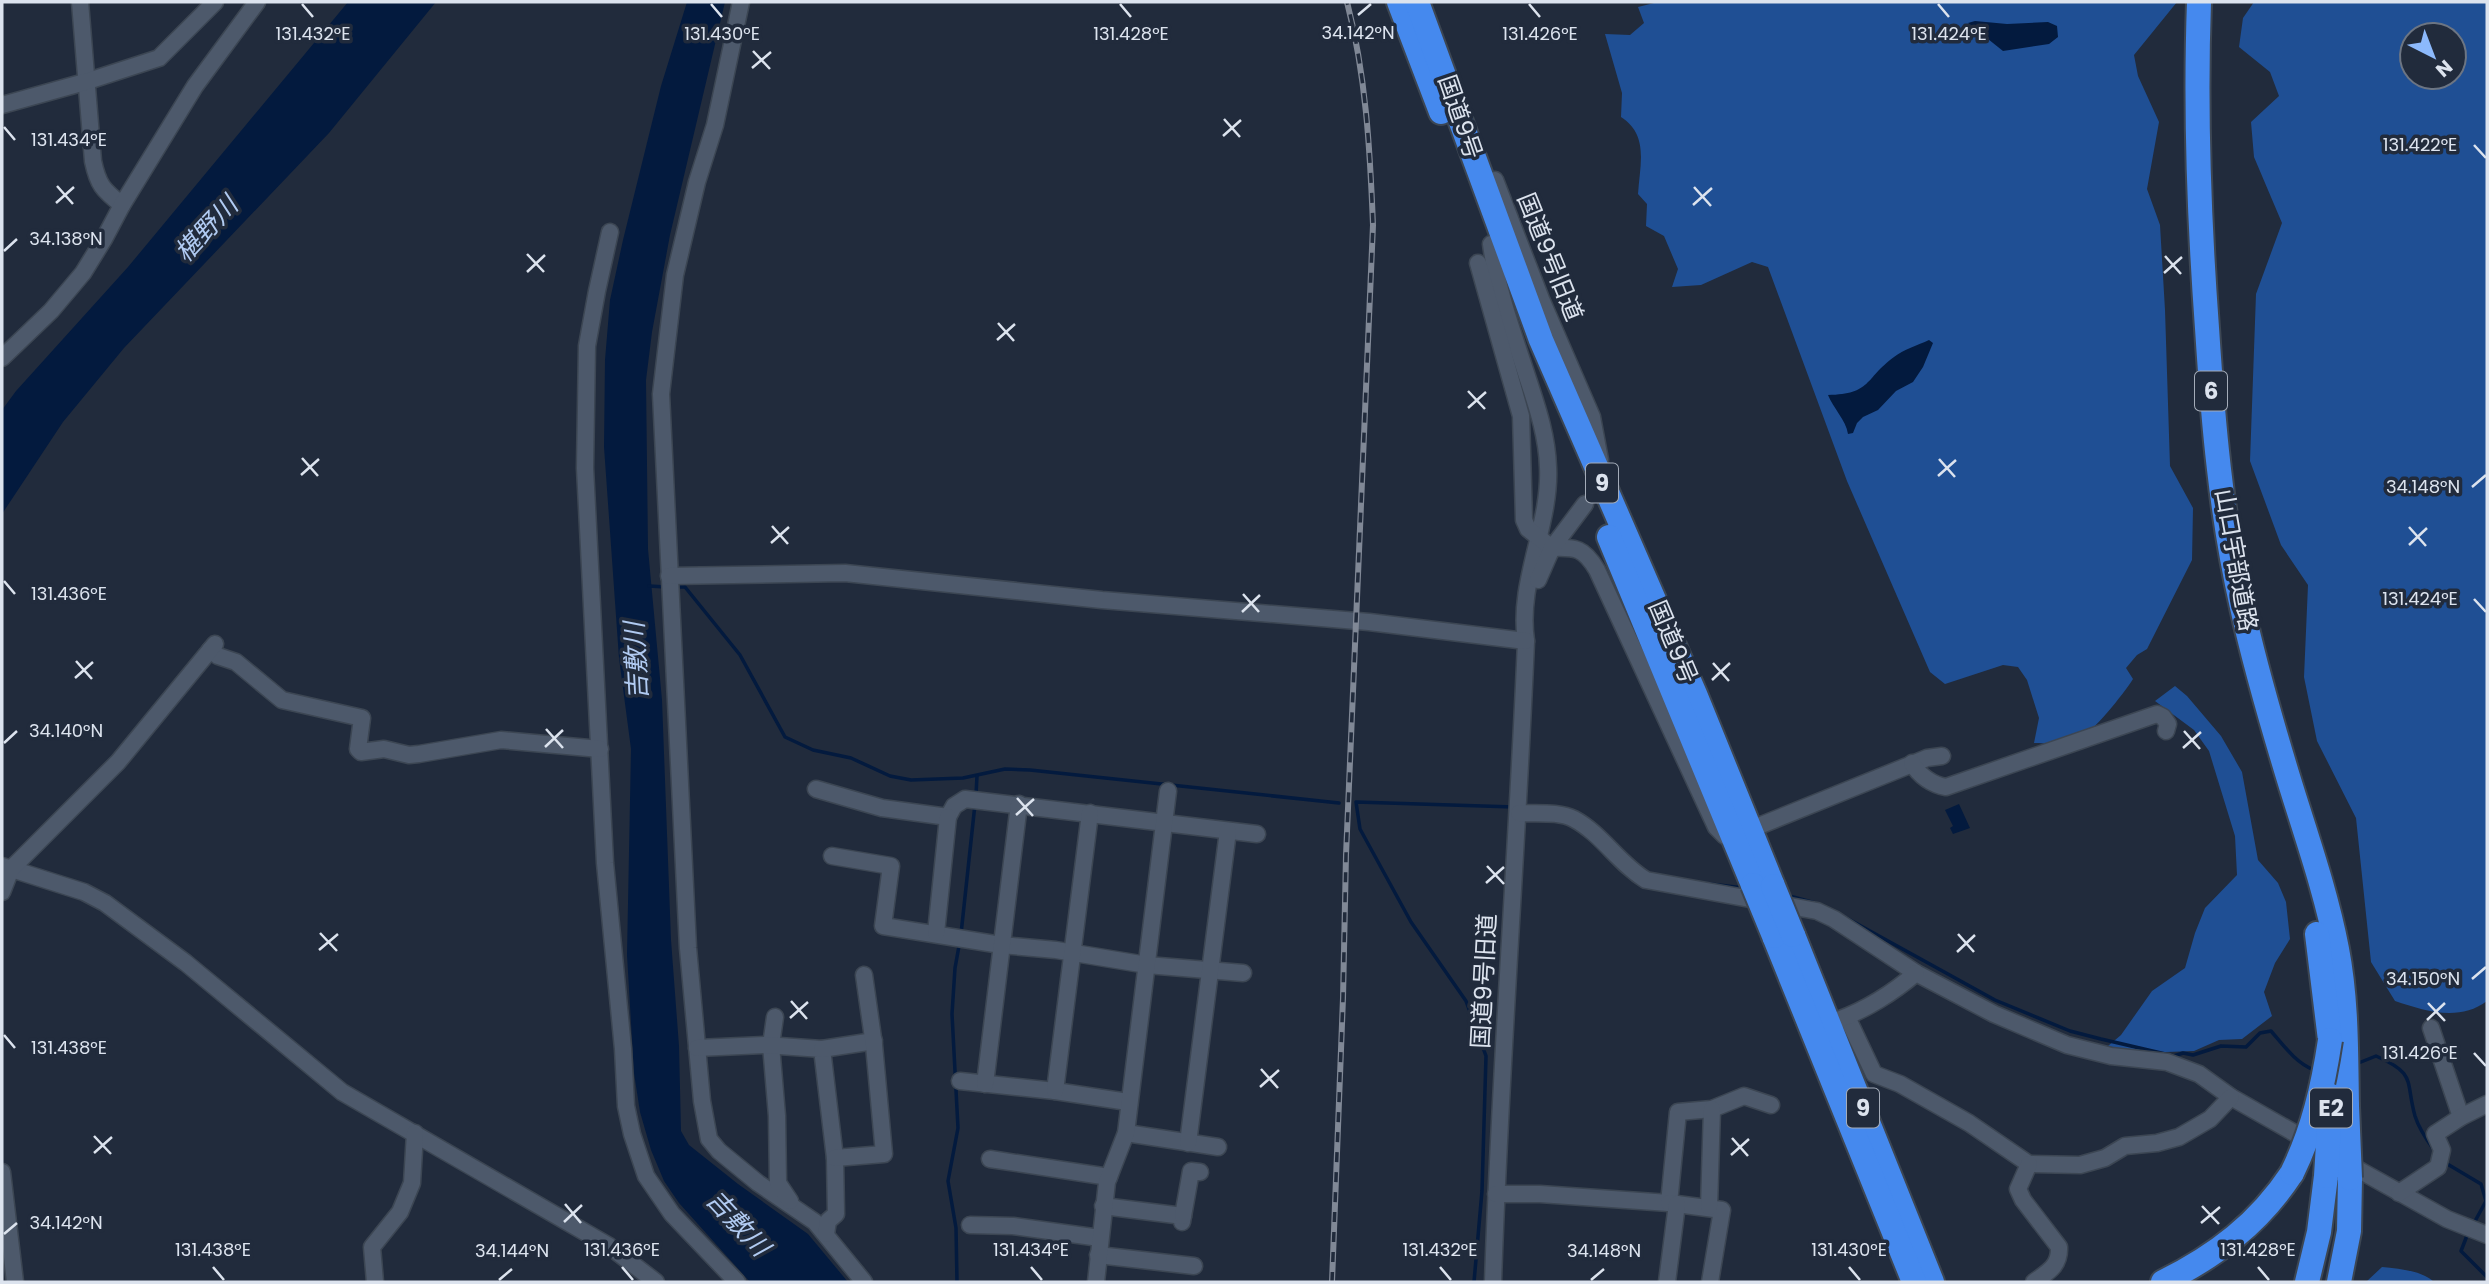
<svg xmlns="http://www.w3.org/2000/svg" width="2489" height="1284" viewBox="0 0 2489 1284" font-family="Poppins,'Noto Sans JP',sans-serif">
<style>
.forest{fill:#1f4f94;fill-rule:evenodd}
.water{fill:#031a3e}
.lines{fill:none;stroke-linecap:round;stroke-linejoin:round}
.stream{stroke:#031a3e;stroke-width:3.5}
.minor-casing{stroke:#3c4653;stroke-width:19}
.highway-casing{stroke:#3c4653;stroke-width:28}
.minor{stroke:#4d596b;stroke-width:16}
.highway{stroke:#4589ee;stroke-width:24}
.rail-casing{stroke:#808896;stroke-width:6}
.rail{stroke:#212b3c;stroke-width:3.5;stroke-dasharray:10;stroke-linecap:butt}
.highway-bridge-casing{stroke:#3c4653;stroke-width:28;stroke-linecap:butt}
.highway-bridge{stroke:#4589ee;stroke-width:24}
.ticks{fill:none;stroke:#dce3ee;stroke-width:2.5}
.labels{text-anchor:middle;stroke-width:7;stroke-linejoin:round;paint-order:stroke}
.shield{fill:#212b3c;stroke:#a4acb9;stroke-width:2}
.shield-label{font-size:23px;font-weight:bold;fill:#dce3ee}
.street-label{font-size:24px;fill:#dce3ee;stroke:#212b3c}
.water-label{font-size:26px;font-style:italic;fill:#b1cbf2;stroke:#212b3c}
.ticks-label{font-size:18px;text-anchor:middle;fill:#dce3ee;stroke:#212b3c;stroke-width:7;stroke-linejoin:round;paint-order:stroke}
</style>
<rect width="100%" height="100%" fill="#212b3c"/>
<g class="forest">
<path d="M1658,2H2177L2134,55L2138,76L2159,122L2147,189L2160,225L2165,310L2170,466L2193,508L2192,560L2147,649L2137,655L2126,668L2133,679C2122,696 2094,731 2078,740C2068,746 2046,743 2034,743L2039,718L2027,680L2018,667L2003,665L1945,684L1930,672L1847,481L1768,267L1752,262L1701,285L1672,287L1678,269L1664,236L1646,226L1647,204L1638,194C1640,164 1649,135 1621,117L1622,93L1605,34L1630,35L1644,23L1638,7Z"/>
<path d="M2254,2H2487V1001C2459,1022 2425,1011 2395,1001L2371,962L2356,818L2317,741L2304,677L2308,585L2281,545L2250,461L2256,294L2282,223L2254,157L2251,122L2279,96L2270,72L2239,47L2243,18ZM2412,35H2454V77H2412Z"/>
<path d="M2175,686L2187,696L2221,736L2242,772L2258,860L2278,883L2286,902L2290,939L2275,963L2264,992L2272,1016L2242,1039L2219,1040L2194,1051L2139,1053L2108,1046L2121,1035L2152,991L2185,968L2195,933L2205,908L2237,875L2235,836L2209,751L2194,730L2155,701Z"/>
<path d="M2382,1267C2399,1269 2421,1270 2434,1282H2366Z"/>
</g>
<g class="water">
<path d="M348,2H436L329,133L124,348L63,422L2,514V410L16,391L128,267Z"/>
<path d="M687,2H725L670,235L652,332L646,380L648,549L662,700L671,940L679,1046L681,1131L689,1145L738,1184L808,1234L848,1282H750L679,1203L664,1181L651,1150L640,1112L634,1073L627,955L631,749L619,658L604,447L605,360L610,300L623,240L661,86Z"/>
<path d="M1975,21L2007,24L2048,22L2057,26L2058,37L2049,44L2003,51L1968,23Z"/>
<path d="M1929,340L1933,343L1923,367L1913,382L1896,391L1878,410L1863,417L1857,423L1853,433L1848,434C1846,420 1833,408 1828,395C1872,394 1864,379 1894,357C1903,350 1918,345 1929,340Z"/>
<path d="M1959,804L1970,828L1953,834L1950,828L1953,826L1945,810Z"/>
</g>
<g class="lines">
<g class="stream">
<path d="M649,586L666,587"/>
<path d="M677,587H685L740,655L785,737L813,750L851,758L890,776L911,780L963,778L1005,769L1030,770L1339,803"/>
<path d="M976,795L977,776"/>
<path d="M1710,884L1744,888"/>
<path d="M1786,895L1815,903"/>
<path d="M1841,915L1995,1000L2070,1031L2101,1039L2174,1056L2183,1053L2193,1055L2221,1046L2246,1047L2260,1033L2271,1031C2284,1046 2296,1063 2314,1070"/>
<path d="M961,934L975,804"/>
<path d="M2356,1064L2376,1056C2417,1074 2405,1080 2415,1116C2419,1129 2426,1139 2434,1150"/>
<path d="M2444,1162L2481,1184L2486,1201L2474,1223"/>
<path d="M2468,1233L2461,1251L2487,1277"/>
<path d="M957,1282L956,1228L948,1181L958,1128L952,1014L955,968L959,946"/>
<path d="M1474,1282L1482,1191L1486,1056L1466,1001L1411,922L1360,829L1356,802L1514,807"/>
</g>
<g class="minor-casing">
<g id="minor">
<path d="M80,2L93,161C98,185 103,190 122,205"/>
<path d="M741,2L715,125L697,182L675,275L661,394L688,948L702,1101L709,1139L719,1151L758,1183L815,1222L864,1282"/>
<path d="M2,105L85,82L159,58L215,2"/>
<path d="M1495,180L1541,299L1592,417L1600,460"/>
<path d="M610,232L597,291L587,346L585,468L605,863L623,1049L626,1106L632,1134L646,1176L672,1214L737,1282"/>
<path d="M1491,244C1497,289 1512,330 1526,373C1536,404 1547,434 1548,467C1551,525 1517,582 1526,641C1517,855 1500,1068 1493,1282"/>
<path d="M1478,263L1521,416L1524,520L1528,529L1552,548C1576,547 1584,548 1597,570L1716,827L1725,836H1734L1927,758L1942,756"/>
<path d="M2,358L51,311L83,273L104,239L122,205L195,86L257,2"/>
<path d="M669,576L845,573L1102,600L1369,622L1526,641"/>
<path d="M1538,580L1552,548L1585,504"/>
<path d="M210,650L218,656L236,662L282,700L362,718L358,749L361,752L384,749L409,755L419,754L501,740L600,749"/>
<path d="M1912,763C1919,776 1933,785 1946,787L2157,714L2163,717L2168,724L2166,731"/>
<path d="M816,789L882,808L948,817L954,806L965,799L1257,834"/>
<path d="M1519,813C1536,814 1559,811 1574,819C1602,834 1619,864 1646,880L1817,911L1834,919L1916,973L1994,1014L2067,1045L2111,1056L2167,1062L2199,1074L2231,1097L2312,1143"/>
<path d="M832,856L891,866L883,926L1001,945L1056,950L1147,965L1243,973"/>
<path d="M2,866L84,892L105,903L186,963L342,1092L609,1246L656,1282"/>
<path d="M2,892L11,869L118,762L215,644"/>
<path d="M936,933L948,817"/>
<path d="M775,1017L771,1045L777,1116L778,1183L790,1201"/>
<path d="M1847,1017L1874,1074L1900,1084L1969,1123L2029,1164L2080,1165L2105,1158L2125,1146L2157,1143L2179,1137L2210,1119L2231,1097"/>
<path d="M1838,1020C1865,1010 1894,992 1916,973"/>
<path d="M2431,1028L2461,1117"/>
<path d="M697,1048L765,1045L822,1049L835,1158L836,1214L828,1221L826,1234"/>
<path d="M822,1049L874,1041"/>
<path d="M960,1081L1055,1091L1128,1102"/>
<path d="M985,1084L1019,804"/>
<path d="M1055,1091L1090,813"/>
<path d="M1126,1133L1218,1147"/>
<path d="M1188,1143L1228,831"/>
<path d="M835,1158L884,1154L874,1045L864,975"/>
<path d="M990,1159L1109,1177"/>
<path d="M2343,1161L2447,1219L2487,1235"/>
<path d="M2029,1164L2018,1189L2023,1200L2059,1247C2060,1266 2048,1272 2034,1282"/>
<path d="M2,1172L15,1282"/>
<path d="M2399,1193L2438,1167L2442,1150L2435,1134L2461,1117L2487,1104"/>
<path d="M1496,1194H1540L1669,1203L1678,1112L1712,1109L1744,1096L1771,1105"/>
<path d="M1669,1203L1722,1210L1710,1282"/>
<path d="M1103,1206L1183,1216L1182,1222"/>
<path d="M1709,1207L1712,1109"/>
<path d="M1183,1216L1191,1171L1200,1172"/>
<path d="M970,1225L1013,1226L1100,1238"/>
<path d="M1098,1255L1194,1266"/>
<path d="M375,1282L372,1247L400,1212L412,1183L415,1133"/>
<path d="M1096,1282L1107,1182L1126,1133L1168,791"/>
<path d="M1667,1282L1677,1204"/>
</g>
</g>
<g class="highway-casing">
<g id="highway">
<path d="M1399,2L1441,112"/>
<path d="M1417,2L1541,340L1695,694L1773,886"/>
<path d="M2199,2C2195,111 2199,219 2207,328C2213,421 2221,516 2242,607C2254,662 2270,717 2286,770C2304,830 2325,887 2337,949C2347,1001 2346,1053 2347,1106"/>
<path d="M1609,537L1753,885"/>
<path d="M2317,934L2330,1040"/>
<path d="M1793,935L1932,1282"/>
<path d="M1774,936L1914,1282"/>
<path d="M2163,1282C2216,1256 2259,1223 2292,1173"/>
<path d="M2307,1282L2319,1232L2326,1176"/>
<path d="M2339,1282L2349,1231L2350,1178"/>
</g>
</g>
<use href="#minor" class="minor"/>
<use href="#highway" class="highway"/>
<g class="rail-casing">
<path id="rail" d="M1332,1282L1343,998L1346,855L1373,225C1370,150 1366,75 1347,2"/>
</g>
<use href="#rail" class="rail"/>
<g class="highway-bridge-casing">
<g id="highway-bridge">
<path d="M1753,885L1774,936"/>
<path d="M1773,886L1793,935"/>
<path d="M2347,1106L2350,1178"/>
<path d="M2292,1173C2313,1130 2323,1087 2330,1040"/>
<path d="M2326,1176L2331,1096"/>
</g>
</g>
<use href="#highway-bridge" class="highway-bridge"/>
</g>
<path class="ticks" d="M302,4L313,17M711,4L722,17M1120,4L1131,17M1529,4L1540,17M1938,4L1949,17M1358,15L1371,4M753,51L770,69M752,68L771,52M1224,119L1240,137M4,127L15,140M1223,136L1241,120M2474,145L2486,158M57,186L73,204M1694,187L1711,206M56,203L74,187M1693,205L1712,188M4,251L17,239M527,254L544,272M2165,256L2181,274M527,272L545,255M2164,273L2182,257M998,323L1014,341M997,340L1015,324M1468,391L1485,409M1468,408L1486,392M302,458L318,476M1939,459L1955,477M301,475L319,459M1938,476L1956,460M2472,487L2486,475M772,526L788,544M2409,527L2426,546M771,543L789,527M2409,545L2427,528M4,581L15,594M1243,594L1259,612M2474,599L2486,612M1242,612L1260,595M76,661L92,679M1713,663L1729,681M75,678L93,662M1712,680L1730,663M546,729L563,748M2184,731L2200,749M4,743L17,731M545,747L563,730M2183,748L2201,732M1017,798L1033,816M1016,815L1034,799M1487,866L1504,884M1486,883L1504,867M320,933L337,951M1958,934L1974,952M319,950L338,934M1957,952L1975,935M2472,979L2486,967M791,1001L807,1019M2428,1003L2445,1021M790,1018L808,1002M2427,1020L2445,1003M4,1035L15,1048M2474,1053L2486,1066M1261,1069L1278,1088M1260,1087L1279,1070M94,1136L111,1154M1732,1138L1748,1156M94,1153L112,1137M1731,1155L1749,1139M565,1204L581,1223M2202,1206L2219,1224M564,1222L582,1205M2201,1223L2220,1207M4,1234L17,1223M213,1267L224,1280M622,1267L633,1280M1031,1267L1042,1280M1440,1267L1451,1280M1849,1267L1860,1280M2258,1267L2269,1280M499,1280L512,1269M1591,1280L1604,1269"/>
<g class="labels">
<g class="shield">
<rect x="2195" y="371.5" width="32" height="39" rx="5"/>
<rect x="1586" y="463.5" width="32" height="39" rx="5"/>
<rect x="1847" y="1088.5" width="32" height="39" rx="5"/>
<rect x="2310" y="1088.5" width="42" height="39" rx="5"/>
</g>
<g class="shield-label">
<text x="2211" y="399">6</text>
<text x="1602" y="491">9</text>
<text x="1863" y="1116">9</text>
<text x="2331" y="1116">E2</text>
</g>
<g class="street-label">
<text transform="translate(1460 117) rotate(71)" y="8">国道9号</text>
<text transform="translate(1550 257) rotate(68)" y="8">国道9号旧道</text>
<text transform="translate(2236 560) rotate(80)" y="8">山口宇部道路</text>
<text transform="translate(1673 642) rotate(67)" y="8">国道9号</text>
<text transform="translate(1484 981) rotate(-87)" y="8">国道9号旧道</text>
</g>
<g class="water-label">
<text transform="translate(206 229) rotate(-47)" y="9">椹野川</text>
<text transform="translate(636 661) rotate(-93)" y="9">吉敷川</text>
<text transform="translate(738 1223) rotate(47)" y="9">吉敷川</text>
</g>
</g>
<g class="ticks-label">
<text x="1358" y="39">34.142°N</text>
<text x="313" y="40">131.432°E</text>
<text x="722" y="40">131.430°E</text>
<text x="1131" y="40">131.428°E</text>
<text x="1540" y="40">131.426°E</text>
<text x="1949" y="40">131.424°E</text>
<text x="69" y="146">131.434°E</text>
<text x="2420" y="151">131.422°E</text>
<text x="66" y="245">34.138°N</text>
<text x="2423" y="493">34.148°N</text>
<text x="69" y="600">131.436°E</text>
<text x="2420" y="605">131.424°E</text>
<text x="66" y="737">34.140°N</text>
<text x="2423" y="985">34.150°N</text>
<text x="69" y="1054">131.438°E</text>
<text x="2420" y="1059">131.426°E</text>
<text x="66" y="1229">34.142°N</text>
<text x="213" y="1256">131.438°E</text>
<text x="622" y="1256">131.436°E</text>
<text x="1031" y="1256">131.434°E</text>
<text x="1440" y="1256">131.432°E</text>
<text x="1849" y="1256">131.430°E</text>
<text x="2258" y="1256">131.428°E</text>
<text x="512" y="1257">34.144°N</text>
<text x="1604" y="1257">34.148°N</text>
</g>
<rect width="2489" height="1284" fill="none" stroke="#dce3ee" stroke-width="7"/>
<g transform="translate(2433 56) rotate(138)"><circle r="33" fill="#212b3c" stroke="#6c7583" stroke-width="2"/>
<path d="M0-5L12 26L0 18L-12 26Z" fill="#8cb9fc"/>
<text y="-10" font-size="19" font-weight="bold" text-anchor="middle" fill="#dce3ee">N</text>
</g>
</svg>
